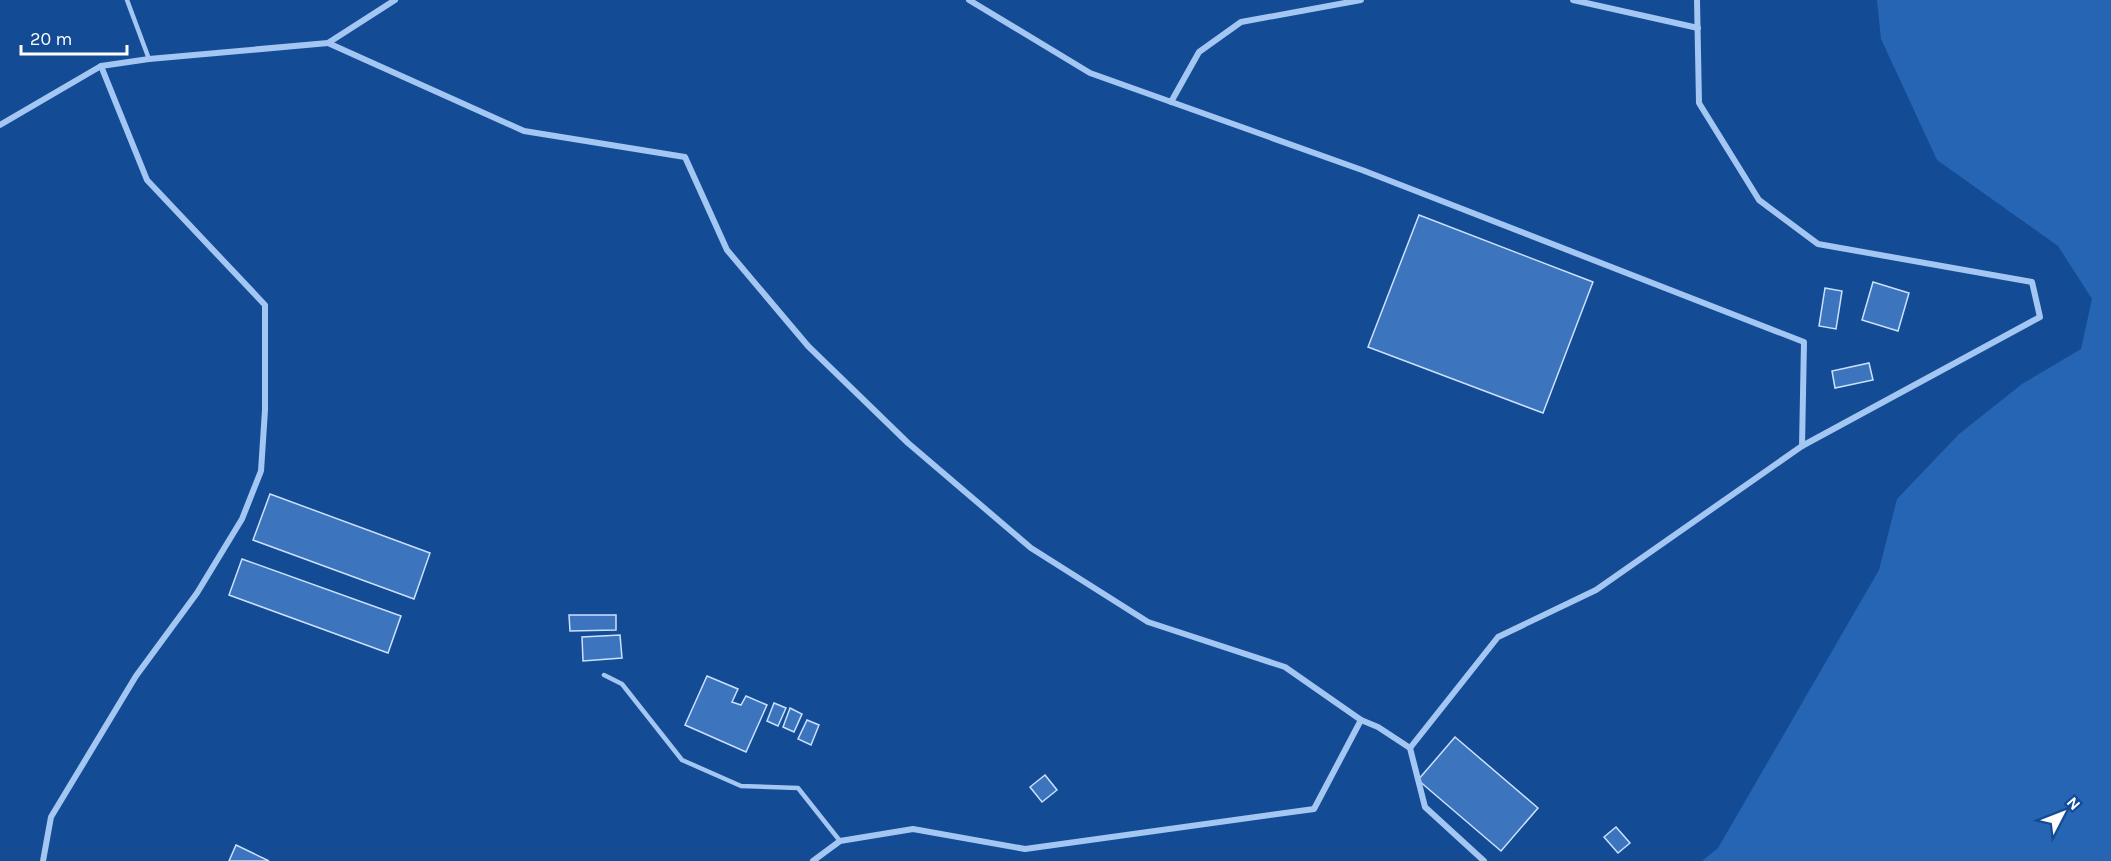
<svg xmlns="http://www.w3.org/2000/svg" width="2111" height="861" viewBox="0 0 2111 861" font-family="Karla,sans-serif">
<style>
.green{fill:#2665b4}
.building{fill:#3c75bd;stroke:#cbe1fd;stroke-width:1.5}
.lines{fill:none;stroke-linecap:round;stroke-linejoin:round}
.service{stroke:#a3c6f2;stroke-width:4.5}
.minor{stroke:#a3c6f2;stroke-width:6}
</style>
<rect width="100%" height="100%" fill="#134b95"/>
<path class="green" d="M1877,0H2111V861H1702L1718,848L1879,570L1897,499L1959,434L2022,384L2081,349L2092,299L2058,246L1937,160L1881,39Z"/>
<g class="building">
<path d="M1419,215L1593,282L1543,413L1368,347Z"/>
<path d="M1873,282L1909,293L1898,331L1862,320Z"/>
<path d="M1825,288L1842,291L1836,329L1819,326Z"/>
<path d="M1869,363L1873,380L1835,388L1832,371Z"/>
<path d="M270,494L430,553L414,599L253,540Z"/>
<path d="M242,559L401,616L388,653L229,595Z"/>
<path d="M569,615H616V630L570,631Z"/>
<path d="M620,635L622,658L583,661L582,637Z"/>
<path d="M707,676L738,689L732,702L741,705L746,696L767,705L746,752L685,725Z"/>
<path d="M774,703L786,708L778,726L767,721Z"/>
<path d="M790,708L802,714L794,732L783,727Z"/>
<path d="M807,720L819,725L811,745L798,739Z"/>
<path d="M1455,737L1538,808L1501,851L1418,780Z"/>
<path d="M1045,775L1057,790L1042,802L1030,787Z"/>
<path d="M1616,827L1630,843L1618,853L1604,837Z"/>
<path d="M236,845L269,861H229Z"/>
</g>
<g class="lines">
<g class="service">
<path d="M127,0L149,59"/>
<path d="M604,675L622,684L682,760L741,786L798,788L840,841"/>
</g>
<g class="minor">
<path d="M969,0L1090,73L1362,170L1804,342L1802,446"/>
<path d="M1573,0L1698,28"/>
<path d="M328,43L524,131L685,157L727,250L808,346L908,443L1031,548L1148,622L1285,667L1361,720L1378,727L1410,748L1425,807L1484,861"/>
<path d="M1171,102L1199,52L1241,22L1361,0"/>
<path d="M0,125L101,66L149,59L328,43L395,0"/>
<path d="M1410,748L1498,637L1596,590L1802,446L2040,317L2032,282L1818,244L1759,200L1699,103L1697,0"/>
<path d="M43,861L51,817L136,676L197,593L242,519L261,471L265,410V305L147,180L101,66"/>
<path d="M813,861L840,841L913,829L1025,849L1314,809L1361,720"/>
</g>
</g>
<g transform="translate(2063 813) rotate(48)" stroke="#134b95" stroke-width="4.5" paint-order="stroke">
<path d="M0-4.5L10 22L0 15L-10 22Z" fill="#ffffff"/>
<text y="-9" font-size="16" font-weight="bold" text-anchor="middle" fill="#ffffff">N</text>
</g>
<path d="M21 45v9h106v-9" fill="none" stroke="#ffffff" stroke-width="3"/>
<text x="30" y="45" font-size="18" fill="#ffffff" stroke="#134b95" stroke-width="4.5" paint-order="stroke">20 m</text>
</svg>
